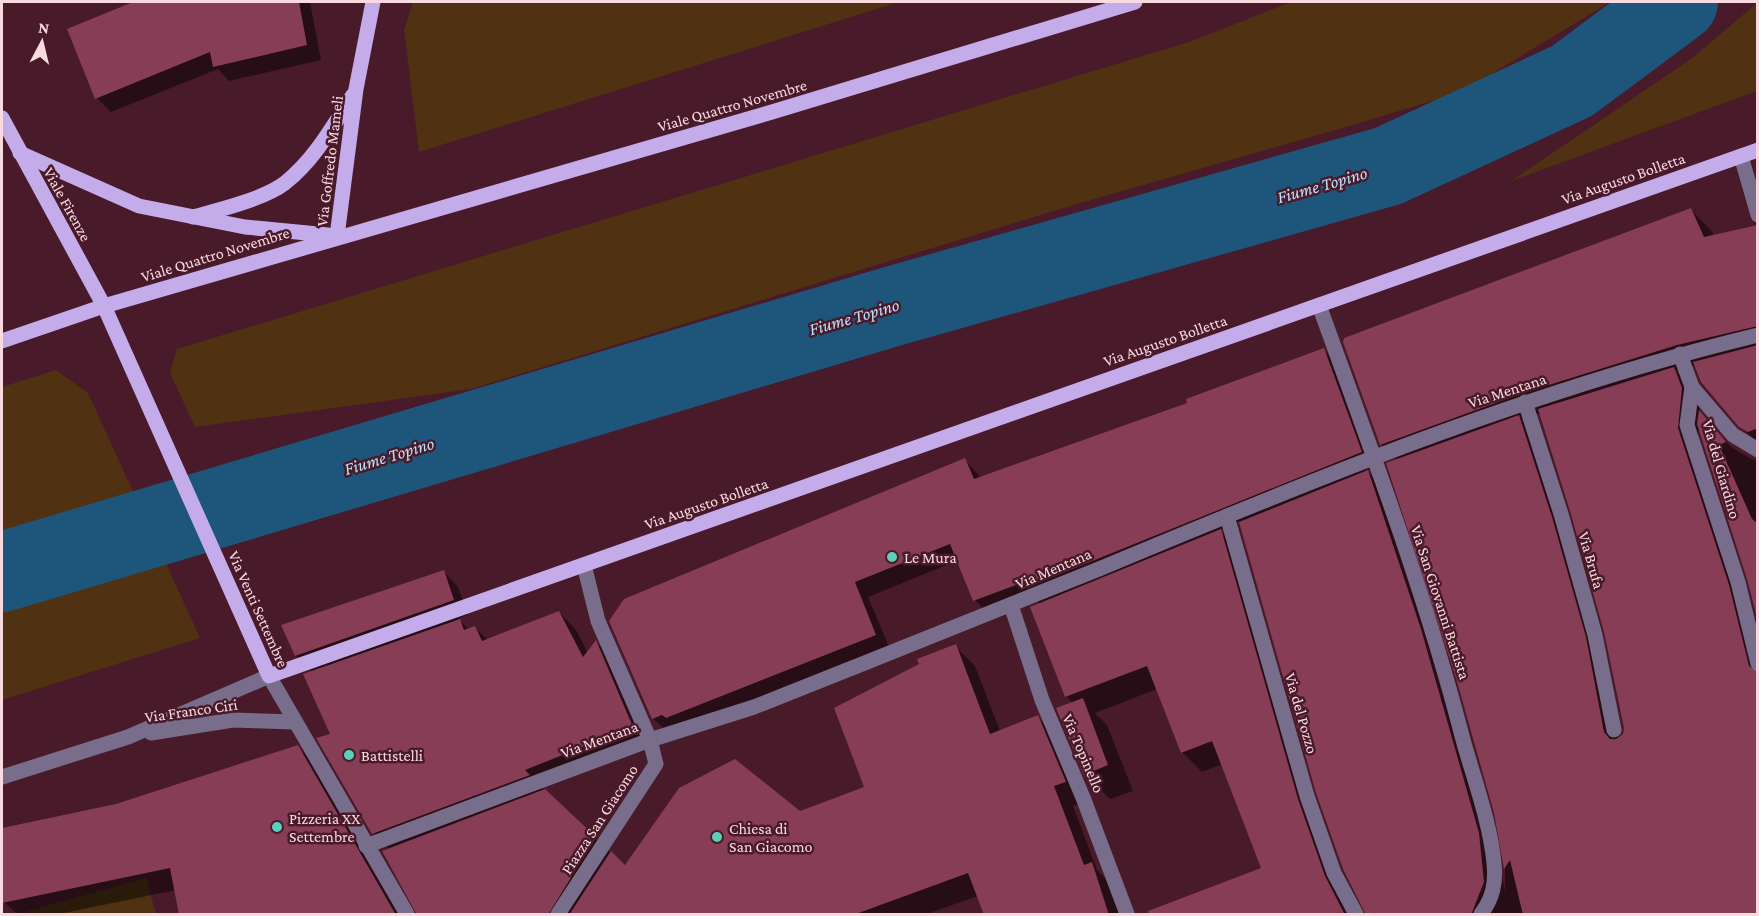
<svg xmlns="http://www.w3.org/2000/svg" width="1759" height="916" viewBox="0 0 1759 916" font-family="'Crimson Pro',serif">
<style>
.green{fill:#503112}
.shadow{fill:#0007;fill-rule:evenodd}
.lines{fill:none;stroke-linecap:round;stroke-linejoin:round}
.river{stroke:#1e557a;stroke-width:80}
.building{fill:#873d55}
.minor{stroke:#786d8a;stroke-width:15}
.major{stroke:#c3ace9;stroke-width:15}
.poi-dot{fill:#5bcebc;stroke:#491a2a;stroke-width:2}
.labels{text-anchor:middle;stroke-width:5;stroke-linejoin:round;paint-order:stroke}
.street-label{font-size:16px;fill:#fadae1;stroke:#491a2a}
.poi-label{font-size:16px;fill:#fadae1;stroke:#491a2a;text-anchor:start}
.water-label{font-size:18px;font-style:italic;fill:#bce0fb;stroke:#491a2a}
</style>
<rect width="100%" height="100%" fill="#491a2a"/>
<g class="green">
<path d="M413,2H899L419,152L404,30Z"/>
<path d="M1291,2H1610L1462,92L1346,127L1070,206L471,389L195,427L170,373L177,349L1192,41Z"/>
<path d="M1758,2L1757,91L1511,181L1691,59Z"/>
<path d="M56,370L88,393L200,638L2,700V387Z"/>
<path d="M146,878L156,914H17Z"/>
</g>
<g class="shadow">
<path d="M137,2H310L321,60L229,81L218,69L111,112L97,98L69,29Z"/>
<path d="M1691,210L1711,230L1714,236L1758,226V443L1740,426L1696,365L1676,371L1694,389L1701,414L1731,447L1753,460H1758V615L1749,579L1699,427L1697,449L1758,645V914H1366L1318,793L1240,521L1219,530L1240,551L1317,820L1353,914H1144L1263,869L1223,764L1202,772L1182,752L1157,689L1095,713L1107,725L1133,791L1110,799L1085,774L1073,703L1067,697L1032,608L1041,605L1034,597L989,615L975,600L959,560L868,597L890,649L668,733L653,718L965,460L981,478L1189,404L1324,350L1339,365L1375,467L1366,470L1388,492L1495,839L1505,892V862L1500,829L1398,461L1381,444ZM1540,413L1572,511L1606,632L1625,728L1621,738L1605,658L1539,437L1521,420Z"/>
<path d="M444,572L458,587L468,615L458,618L469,630L475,627L488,641L559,612L576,630L588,653L596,642L613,659L650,744L541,788L626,867L800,813L866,788L955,646L975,666L1000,731L1037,717L1057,737L1084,802L1073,806L1097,870L1111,884L1121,914H985L978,896L926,914H417L389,849L373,833L332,735L313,672L296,656L283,626Z"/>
<path d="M297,746L317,766L403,914H180L176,890L59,914H17L4,902L2,895V830L116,806Z"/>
</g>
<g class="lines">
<path class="river" d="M2,572L890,307L1388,166L1572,81L1678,2"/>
</g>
<g class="building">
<path d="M133,2H299L307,45L213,67L210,52L95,99L67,29Z"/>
<path d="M1691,208L1704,237L1758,225V326L1677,345L1523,393L1380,445L1343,342L1344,338Z"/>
<path d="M1758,345V428L1748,432L1739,427L1701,382L1693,362Z"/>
<path d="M1324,348L1362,452L1023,589L1021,583L973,601L950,544L855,582L876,635L666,718L662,715L652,719L609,621L624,599L965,458L974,479L1187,403L1186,399Z"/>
<path d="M1674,367L1682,388L1678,428L1729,585L1749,666L1758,673V915H1523L1510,860L1504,869L1494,813L1456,678L1386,463L1519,415L1552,517L1586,637L1604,732L1610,739H1616L1623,734L1624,728L1604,632L1570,511L1538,409Z"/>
<path d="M1699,410L1726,442L1719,445L1752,519L1758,524V621L1747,579L1697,424Z"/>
<path d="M1368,470L1421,629L1479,833L1484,882L1471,915H1366L1343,869L1316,793L1239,522Z"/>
<path d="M1221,529L1298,799L1325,876L1345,915H1149L1148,911L1261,868L1212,741L1181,753L1147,666L1065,697L1030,607Z"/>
<path d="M444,570L454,600L295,656L281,625Z"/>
<path d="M559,611L583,657L596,640L633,727L525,770L530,775L372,834L316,738L330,734L303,674L460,619L464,630L475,626L482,641Z"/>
<path d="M956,644L990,734L1038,715L1066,782L1054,786L1084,865L1092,862L1109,915H984L968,873L853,915H569L611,851L625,865L679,788L735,759L800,811L864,787L834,708L919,664L917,659Z"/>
<path d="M1083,698L1108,765L1084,775L1056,708Z"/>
<path d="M298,745L396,915H179L170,868L2,903V828L116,804Z"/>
<path d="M545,789L596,837L548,915H417L382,851Z"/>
</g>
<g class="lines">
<g class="minor">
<path d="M1741,156L1758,215"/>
<path d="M1319,305C1370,447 1424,589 1462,736C1473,777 1490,821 1494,863C1496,883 1493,898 1481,914"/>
<path d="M1680,354L1692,387L1733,435L1758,450"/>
<path d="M1692,387L1687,425L1738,582L1758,664"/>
<path d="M1525,402L1561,514L1595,635L1614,730"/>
<path d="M1227,516L1307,796L1334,873L1356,914"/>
<path d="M1011,605L1042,700L1084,800L1127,914"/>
<path d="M151,733L233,720L295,722"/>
<path d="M2,777L128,737L269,676L407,914"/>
<path d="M366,846L650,740L754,707C869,661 984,616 1099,569C1314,479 1530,390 1758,335"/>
<path d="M558,914L656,764L650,740L598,621L584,565"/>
</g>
<g class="major">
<path d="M2,118L104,306L269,676L1758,150"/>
<path d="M20,153L139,206L245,227L328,235"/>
<path d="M193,217C219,210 264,199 285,183C315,159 333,126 353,95"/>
<path d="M337,236L356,89L373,2"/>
<path d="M2,341L104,306L772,112L1135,2"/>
</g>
</g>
<g class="poi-dot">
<circle cx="892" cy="557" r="6"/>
<circle cx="349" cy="755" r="6"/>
<circle cx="277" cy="827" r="6"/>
<circle cx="717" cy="837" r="6"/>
</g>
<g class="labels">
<g class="street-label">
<text transform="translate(732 105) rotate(-16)" y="6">Viale Quattro Novembre</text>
<text transform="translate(329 161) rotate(-83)" y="6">Via Goffredo Mameli</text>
<text transform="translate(1623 178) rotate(-19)" y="6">Via Augusto Bolletta</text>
<text transform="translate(68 204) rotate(61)" y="6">Viale Firenze</text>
<text transform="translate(215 254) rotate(-17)" y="6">Viale Quattro Novembre</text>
<text transform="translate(1165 340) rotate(-19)" y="6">Via Augusto Bolletta</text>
<text transform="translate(1507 390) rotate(-18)" y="6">Via Mentana</text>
<text transform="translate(1722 469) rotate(74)" y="6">Via del Giardino</text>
<text transform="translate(706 503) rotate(-19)" y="6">Via Augusto Bolletta</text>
<text transform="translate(1592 560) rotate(74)" y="6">Via Brufa</text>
<text transform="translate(1053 568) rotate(-23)" y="6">Via Mentana</text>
<text transform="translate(1441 602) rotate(72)" y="6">Via San Giovanni Battista</text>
<text transform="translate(259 609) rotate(66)" y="6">Via Venti Settembre</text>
<text transform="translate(191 710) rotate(-8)" y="6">Via Franco Ciri</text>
<text transform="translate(1302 713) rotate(74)" y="6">Via del Pozzo</text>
<text transform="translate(599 739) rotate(-20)" y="6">Via Mentana</text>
<text transform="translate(1084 753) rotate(67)" y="6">Via Topinello</text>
<text transform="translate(599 819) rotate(-57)" y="6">Piazza San Giacomo</text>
</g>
<g class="poi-label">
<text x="904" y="563">Le Mura</text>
<text x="361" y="761">Battistelli</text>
<text x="289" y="824">Pizzeria XX<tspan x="289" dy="18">Settembre</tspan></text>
<text x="729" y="834">Chiesa di<tspan x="729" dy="18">San Giacomo</tspan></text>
</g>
<g class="water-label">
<text transform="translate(1322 185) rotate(-16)" y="6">Fiume Topino</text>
<text transform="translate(854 317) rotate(-16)" y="6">Fiume Topino</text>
<text transform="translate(389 456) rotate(-17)" y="6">Fiume Topino</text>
</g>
</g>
<rect width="1759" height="916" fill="none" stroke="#fadae1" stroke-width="6"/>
<g transform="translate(42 42) rotate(7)" stroke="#491a2a" stroke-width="4.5" paint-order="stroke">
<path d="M0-4.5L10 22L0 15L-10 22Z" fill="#fadae1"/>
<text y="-9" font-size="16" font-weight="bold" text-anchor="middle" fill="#fadae1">N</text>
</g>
</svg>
